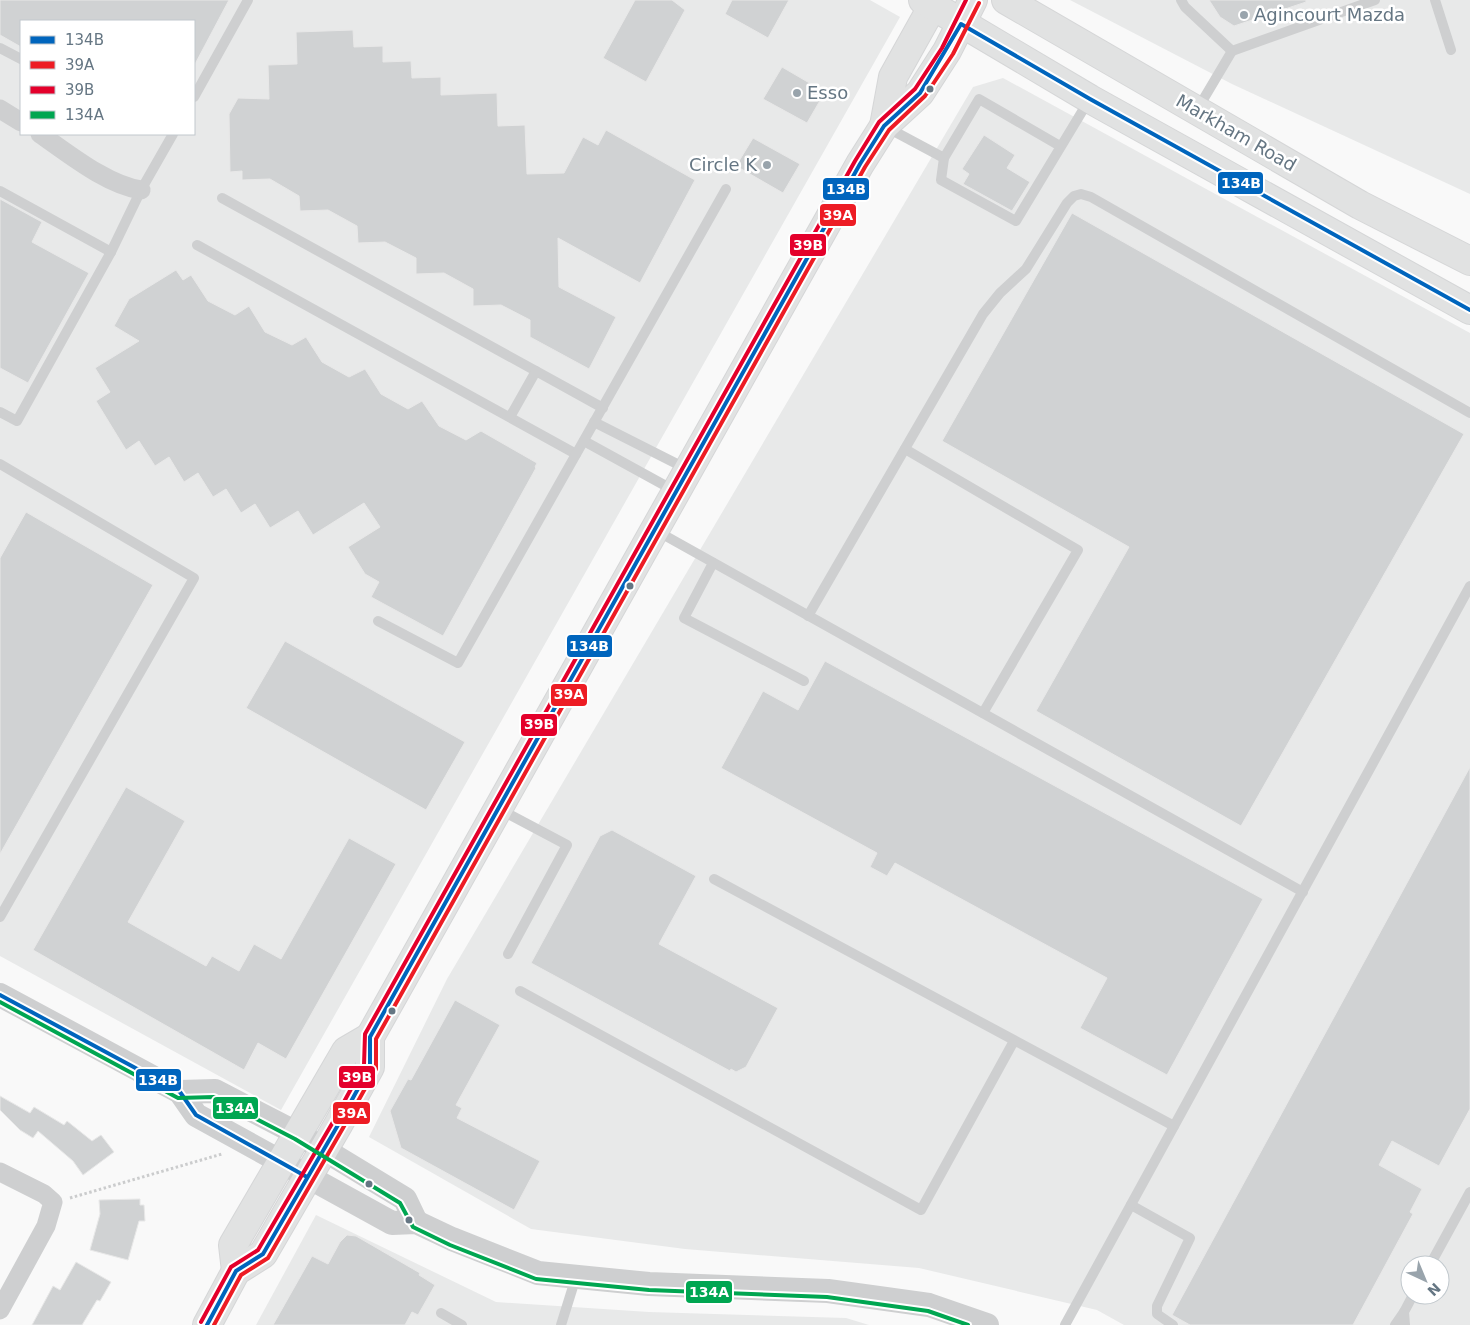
<svg xmlns="http://www.w3.org/2000/svg" width="1470" height="1325" viewBox="0 0 1470 1325" font-family="'DejaVu Sans',sans-serif">
<style>
.built{fill:#e8e9e9;fill-rule:evenodd}
.building{fill:#d0d2d3;stroke:#e8e8e8}
.lines{fill:none;stroke-linecap:round;stroke-linejoin:round}
.secondary-casing{stroke:#d5d6d7;stroke-width:30}
.primary-casing{stroke:#d5d6d7;stroke-width:30}
.path{stroke:#cbcccd;stroke-width:3;stroke-dasharray:2.5 2.5;stroke-linecap:butt}
.service{stroke:#cecfd0;stroke-width:10}
.minor{stroke:#cecfd0;stroke-width:19}
.tertiary{stroke:#cecfd0;stroke-width:24}
.secondary{stroke:#e1e2e2;stroke-width:28}
.primary{stroke:#e1e2e2;stroke-width:28}
.bus-1-casing{stroke:#fff;stroke-width:8}
.bus-2-casing{stroke:#fff;stroke-width:8}
.bus-3-casing{stroke:#fff;stroke-width:8}
.bus-4-casing{stroke:#fff;stroke-width:8}
.bus-1{stroke:#0065bd;stroke-width:4}
.bus-2{stroke:#ed1c24;stroke-width:4}
.bus-3{stroke:#e4002b;stroke-width:4}
.bus-4{stroke:#00a651;stroke-width:4}
.poi-dot{fill:#99a4ac;stroke:#fff;stroke-width:2}
.bus-dot{fill:#657683;stroke:#fff;stroke-width:2}
.labels{text-anchor:middle;stroke-width:5;stroke-linejoin:round;paint-order:stroke}
.poi-label{font-size:18px;fill:#657683;stroke:#fff;text-anchor:start}
.street-label{font-size:18px;fill:#657683;stroke:#fff}
.line-badge{stroke:#fff;stroke-width:2}
.badge-label{font-size:14px;text-anchor:middle;font-weight:bold;fill:#fff}
</style>
<rect width="100%" height="100%" fill="#f9f9f9"/>
<g class="built">
<path d="M0,0H870L900,17L281,1110L0,956ZM21,21H194V134H21Z"/>
<path d="M1070,0H1470V194L1232,84Z"/>
<path d="M1003,78L1470,333V1325H1124L1097,1310L919,1268L685,1249L531,1229L369,1137L447,979L973,87ZM1410,1265H1440V1295H1410Z"/>
<path d="M316,1215L496,1302L649,1312L846,1318L869,1325H256Z"/>
</g>
<g class="building">
<path d="M0,0H229L194,66V21H21V47L0,35Z"/>
<path d="M635,0H672L685,10L646,82L603,58Z"/>
<path d="M732,0H789L768,38L725,14Z"/>
<path d="M1209,0H1306V2L1234,26L1220,17Z"/>
<path d="M353,30L354,47L383,46V62L411,61L412,78L441,77V95L497,93L498,126L525,125L527,174L564,173L583,137L598,145L606,130L695,180L640,283L558,238L559,287L616,317L589,369L530,337V320L501,305L473,306V289L444,273L416,274V258L385,242L358,243L357,226L328,210L300,211L299,196L270,179L242,180V171L230,172L229,114L238,98L269,99L268,65L297,64L296,32Z"/>
<path d="M782,67L825,92L807,123L763,99Z"/>
<path d="M984,135L1015,155L1007,168L1030,182L1012,211L963,184L969,174L962,169Z"/>
<path d="M753,138L800,164L783,193L736,166Z"/>
<path d="M0,199L42,222L32,242L89,273L28,383L0,368Z"/>
<path d="M1072,213L1464,434L1241,826L1036,711L1129,547L942,441Z"/>
<path d="M176,270L183,280L191,275L208,301L235,315L249,306L265,332L292,345L306,337L322,362L349,377L365,369L381,394L408,409L422,401L439,426L466,440L481,431L537,463L535,467L536,468L443,636L371,597L379,582L365,574L348,547L380,527L364,503L313,535L298,511L270,528L255,504L241,513L226,489L213,497L198,473L184,482L169,457L155,466L139,441L126,450L96,401L110,392L95,368L139,341L114,326L129,299Z"/>
<path d="M26,512L153,585L0,854V558Z"/>
<path d="M285,641L465,742L426,810L246,708Z"/>
<path d="M825,661L1263,899L1167,1075L1080,1028L1107,978L895,863L887,876L870,867L877,853L721,768L763,691L798,710Z"/>
<path d="M1470,767V1109L1439,1166L1392,1141L1379,1165L1422,1189L1410,1212L1413,1214L1353,1325H1190L1172,1315Z"/>
<path d="M126,787L185,821L128,922L206,966L212,956L239,971L254,944L281,959L349,838L396,864L286,1059L258,1043L244,1070L33,950Z"/>
<path d="M612,830L696,876L659,944L778,1008L746,1067L736,1072L731,1069L730,1071L531,963L600,836Z"/>
<path d="M455,1000L500,1025L456,1105L462,1108L457,1118L540,1161L514,1210L401,1148L390,1111L408,1079L411,1080Z"/>
<path d="M0,1096L30,1113L34,1107L64,1125L67,1121L92,1141L101,1135L114,1152L83,1175L73,1161L38,1131L33,1138L20,1130L0,1110Z"/>
<path d="M140,1199V1205H144L145,1221H139L128,1260L90,1250L100,1214L99,1200Z"/>
<path d="M347,1235L356,1236L420,1273L419,1275L435,1285L418,1315L412,1312L405,1325H273L312,1256L328,1264L340,1242Z"/>
<path d="M76,1262L111,1282L100,1301L97,1300L82,1325H32L53,1286L60,1290Z"/>
</g>
<g class="lines">
<g class="secondary-casing">
<g id="secondary">
<path d="M884,126L893,77L936,0"/>
<path d="M236,1271L233,1245L346,1051L370,1037"/>
<path d="M207,1325L236,1271L263,1254L338,1125L370,1067V1037L860,164L884,126L920,93L947,51L973,0"/>
</g>
</g>
<g class="primary-casing">
<g id="primary">
<path d="M923,0L1090,99L1470,310"/>
<path d="M1006,0L1360,205L1470,261"/>
</g>
</g>
<path class="path" d="M70,1198L222,1154"/>
<g class="service">
<path d="M1181,0L1185,7L1232,51L1375,0"/>
<path d="M1435,0L1451,50"/>
<path d="M0,48L21,59"/>
<path d="M194,97L248,0"/>
<path d="M1197,110L1232,51"/>
<path d="M886,127L944,158"/>
<path d="M1060,146L979,99L944,158L941,180L1016,221L1089,100"/>
<path d="M0,191L111,252"/>
<path d="M222,198L603,408"/>
<path d="M197,245L576,454"/>
<path d="M0,412L17,421L111,252L141,190L173,134"/>
<path d="M510,417L536,371"/>
<path d="M594,422L687,469"/>
<path d="M584,441L675,491"/>
<path d="M905,449L1078,550L983,713"/>
<path d="M0,464L194,578L0,917"/>
<path d="M655,530L1303,892"/>
<path d="M713,563L684,618L804,681"/>
<path d="M808,616L983,314L1000,293L1026,269L1067,203L1074,196L1081,194L1091,197L1470,413"/>
<path d="M378,621L458,663L726,189"/>
<path d="M499,809L567,845L508,954"/>
<path d="M714,879L1174,1126"/>
<path d="M520,991L921,1210L1014,1041"/>
<path d="M1131,1205L1190,1238L1157,1306V1314L1173,1325"/>
<path d="M1430,1265L1470,1192"/>
<path d="M441,1313L462,1325"/>
<path d="M561,1325L576,1277"/>
<path d="M1065,1325L1470,586"/>
<path d="M1395,1325L1404,1312"/>
<path d="M1405,1325L1404,1312L1413,1295"/>
</g>
<g class="minor">
<path d="M0,109L21,122"/>
<path d="M40,134C69,154 107,185 141,190"/>
<path d="M0,1172L44,1194L53,1202L46,1226L0,1310"/>
</g>
<g class="tertiary">
<path d="M0,995L180,1092L196,1115L392,1223L416,1222L452,1239L538,1273L649,1284L828,1291L929,1305L987,1325"/>
<path d="M180,1092L215,1091L298,1134L405,1199L416,1222"/>
</g>
<use href="#secondary" class="secondary"/>
<use href="#primary" class="primary"/>
<g class="bus-1-casing">
<g id="bus-1">
<path d="M0,995L180,1092L196,1115L307,1177"/>
<path d="M207,1325L236,1271L263,1254L338,1125L370,1067V1037L860,164L884,126L920,93L961,24L1090,99L1470,310"/>
</g>
</g>
<g class="bus-2-casing">
<path id="bus-2" d="M214,1325L241,1275L268,1258L343,1128L376,1069V1039L865,167L889,130L925,96L953,54L979,3"/>
</g>
<g class="bus-3-casing">
<path id="bus-3" d="M201,1322L231,1267L258,1250L333,1122L364,1065L365,1034L855,161L879,122L915,89L942,48L966,0"/>
</g>
<g class="bus-4-casing">
<path id="bus-4" d="M0,1002L178,1098L214,1097L295,1139L400,1203L413,1227L450,1245L536,1279L649,1290L827,1297L928,1311L968,1325"/>
</g>
<use href="#bus-1" class="bus-1"/>
<use href="#bus-2" class="bus-2"/>
<use href="#bus-3" class="bus-3"/>
<use href="#bus-4" class="bus-4"/>
</g>
<g class="poi-dot">
<circle cx="1244" cy="15" r="5"/>
<circle cx="797" cy="93" r="5"/>
<circle cx="767" cy="165" r="5"/>
</g>
<g class="bus-dot">
<circle cx="930" cy="89" r="4.5"/>
<circle cx="630" cy="586" r="4.5"/>
<circle cx="392" cy="1011" r="4.5"/>
<circle cx="369" cy="1184" r="4.5"/>
<circle cx="409" cy="1220" r="4.5"/>
</g>
<g class="labels">
<g class="poi-label">
<text x="1254" y="21">Agincourt Mazda</text>
<text x="807" y="99">Esso</text>
<text x="757" y="171" text-anchor="end">Circle K</text>
</g>
<g class="street-label">
<text transform="translate(1236 133) rotate(30)" y="6">Markham Road</text>
</g>
</g>
<g class="line-badge">
<rect x="1217" y="171" width="47" height="24" rx="5" fill="#0065bd"/>
<rect x="822" y="177" width="48" height="24" rx="5" fill="#0065bd"/>
<rect x="819" y="203" width="38" height="24" rx="5" fill="#ed1c24"/>
<rect x="789" y="233" width="38" height="24" rx="5" fill="#e4002b"/>
<rect x="566" y="634" width="47" height="24" rx="5" fill="#0065bd"/>
<rect x="550" y="683" width="38" height="24" rx="5" fill="#ed1c24"/>
<rect x="520" y="713" width="38" height="24" rx="5" fill="#e4002b"/>
<rect x="338" y="1065" width="38" height="24" rx="5" fill="#e4002b"/>
<rect x="135" y="1068" width="47" height="24" rx="5" fill="#0065bd"/>
<rect x="212" y="1096" width="47" height="24" rx="5" fill="#00a651"/>
<rect x="332" y="1101" width="39" height="24" rx="5" fill="#ed1c24"/>
<rect x="685" y="1280" width="48" height="24" rx="5" fill="#00a651"/>
</g>
<g class="badge-label">
<text x="1241" y="188">134B</text>
<text x="846" y="194">134B</text>
<text x="838" y="220">39A</text>
<text x="808" y="250">39B</text>
<text x="589" y="651">134B</text>
<text x="569" y="699">39A</text>
<text x="539" y="729">39B</text>
<text x="357" y="1082">39B</text>
<text x="158" y="1085">134B</text>
<text x="235" y="1113">134A</text>
<text x="352" y="1118">39A</text>
<text x="709" y="1297">134A</text>
</g>
<rect x="20" y="20" width="175" height="115" fill="#ffffff" stroke="#c1c8cd"/>
<rect x="30" y="36" width="25" height="8" fill="#0065bd" stroke="#c1c8cd"/>
<text x="65" y="45" font-size="15" fill="#657683">134B</text>
<rect x="30" y="61" width="25" height="8" fill="#ed1c24" stroke="#c1c8cd"/>
<text x="65" y="70" font-size="15" fill="#657683">39A</text>
<rect x="30" y="86" width="25" height="8" fill="#e4002b" stroke="#c1c8cd"/>
<text x="65" y="95" font-size="15" fill="#657683">39B</text>
<rect x="30" y="111" width="25" height="8" fill="#00a651" stroke="#c1c8cd"/>
<text x="65" y="120" font-size="15" fill="#657683">134A</text>
<g transform="translate(1425 1280) rotate(136)"><circle r="24" fill="#ffffff" stroke="#c1c8cd"/>
<path d="M0-4L9 19L0 12L-9 19Z" fill="#99a4ac"/>
<text y="-8" font-size="14" font-weight="bold" text-anchor="middle" fill="#657683">N</text>
</g>
</svg>
